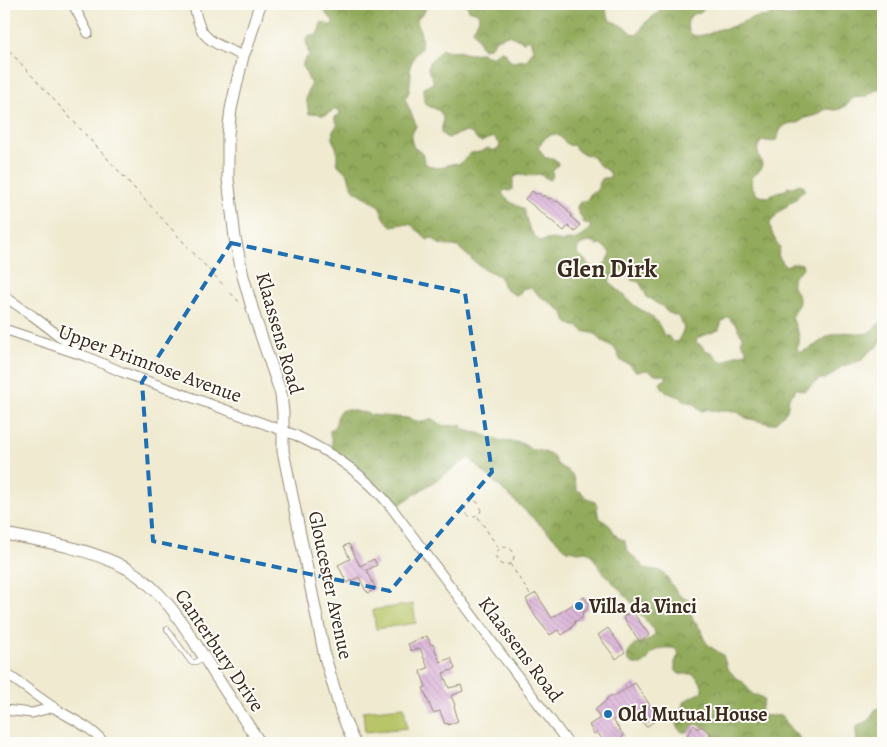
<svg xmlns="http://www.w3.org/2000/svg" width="887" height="747" viewBox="0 0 887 747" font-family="Alegreya,serif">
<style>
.forest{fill:url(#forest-crowns);stroke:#666a3d;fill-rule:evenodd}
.garden{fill:#b8c567;stroke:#7a7842}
.building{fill:url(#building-back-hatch)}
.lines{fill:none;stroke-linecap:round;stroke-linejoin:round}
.service-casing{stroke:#958a77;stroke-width:6}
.minor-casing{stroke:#958a77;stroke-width:11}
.tertiary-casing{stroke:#958a77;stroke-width:13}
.path{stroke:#958a77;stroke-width:1;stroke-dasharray:4 4;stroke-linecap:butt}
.service{stroke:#fff;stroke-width:4.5}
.minor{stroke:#fff;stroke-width:9}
.tertiary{stroke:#fff;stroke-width:11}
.marked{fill:none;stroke:#1f6fb2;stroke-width:4;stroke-dasharray:10 6;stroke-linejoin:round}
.poi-dot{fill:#1f6fb2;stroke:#fdfcf7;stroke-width:2}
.labels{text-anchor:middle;stroke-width:4;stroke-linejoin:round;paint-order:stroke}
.street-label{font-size:20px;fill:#3b2a1e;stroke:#fdfcf7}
.poi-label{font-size:20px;font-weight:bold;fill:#3b2a1e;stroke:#fdfcf7;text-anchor:start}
.district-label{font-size:25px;font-weight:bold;fill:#3b2a1e;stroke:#fdfcf7}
</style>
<defs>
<pattern id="forest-crowns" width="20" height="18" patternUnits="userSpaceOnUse" patternTransform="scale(1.25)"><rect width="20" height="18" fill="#92aa5c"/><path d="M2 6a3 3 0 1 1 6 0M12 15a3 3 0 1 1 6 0" fill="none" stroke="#788b4b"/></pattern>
<pattern id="building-back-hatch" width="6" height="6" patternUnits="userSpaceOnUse" patternTransform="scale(1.25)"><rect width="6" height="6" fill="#d8add7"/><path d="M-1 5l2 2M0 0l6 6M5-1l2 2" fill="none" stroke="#b08dae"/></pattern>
</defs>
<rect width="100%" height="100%" fill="#fdfcf7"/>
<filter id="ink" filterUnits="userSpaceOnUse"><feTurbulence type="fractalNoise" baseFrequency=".02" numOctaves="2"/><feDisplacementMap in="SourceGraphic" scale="10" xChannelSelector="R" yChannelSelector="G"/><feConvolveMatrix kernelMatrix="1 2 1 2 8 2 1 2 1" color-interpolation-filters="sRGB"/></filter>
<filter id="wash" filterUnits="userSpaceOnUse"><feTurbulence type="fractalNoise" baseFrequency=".0096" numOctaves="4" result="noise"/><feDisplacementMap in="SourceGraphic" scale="20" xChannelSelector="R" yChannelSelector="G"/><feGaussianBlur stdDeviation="1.12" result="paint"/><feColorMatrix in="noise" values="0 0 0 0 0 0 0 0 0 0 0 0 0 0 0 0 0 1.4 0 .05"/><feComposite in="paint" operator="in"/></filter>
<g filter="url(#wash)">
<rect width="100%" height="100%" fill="#efead0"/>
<g class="forest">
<path d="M324,4H427L424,13C414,19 418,23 420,31C422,36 421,44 421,49L415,55L410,66L411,75L409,92L405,99L415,122L416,126L412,134L411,139L414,148C427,152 420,160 428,165C443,173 448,161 459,164L471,153L480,152L488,148C492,151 495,151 499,148L500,144L493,137L481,142C474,139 476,137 472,134C466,129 453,136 448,138L444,136L441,133C441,129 443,125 443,121C443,105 426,110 424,101C423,98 424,92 424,88L434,82L428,70L429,62L442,49L456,52L460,51C469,56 472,53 481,53C485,54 489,56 493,56L501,51L505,52L509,60L513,62L522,60H527L533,50L531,42L528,39L524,42L508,35L496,39C493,45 490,48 484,49C478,44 478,37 473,31C474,26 483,17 477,13C475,11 472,12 469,10L467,4H465H608L606,12L610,20L628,29L634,35L638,34L645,23L659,12L663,4H708C705,7 703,11 700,13C697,14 695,13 692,15C686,20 685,32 693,35C699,37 704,34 709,34L716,30L731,27L752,18L768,16L774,13H778L788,16L797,15L804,10L806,4H883V87L876,90L865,97L853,98L848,104L840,109L836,110L828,109L824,110L817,115L805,118L798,123C790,122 782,125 779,133C778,136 779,137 776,140C770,145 763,136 759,145C755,152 761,157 762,164C762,171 757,172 753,176C752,179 751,181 751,184L757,195L766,197L770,196L777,192L786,190L788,187H792L800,184L804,186L805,190L801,192L796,199L789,203L787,206L777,214L770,223C771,233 774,239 780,247L778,255L785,266C791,264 795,262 802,264L803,268C800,271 796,274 794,277C787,286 800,292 799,301C799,306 794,311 792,316C794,327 804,337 797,348L799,352C812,350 820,340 831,335C839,332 847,332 855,333C858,333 861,334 863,334C871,334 877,324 883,321V338L878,346L870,351L862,360L841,367L832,375L825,379H821L814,383L808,389L804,391L794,388L795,392L789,398L787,411L775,423L771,424L746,418L736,411H715L707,409L703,411L699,410L694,403C688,402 684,402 681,397C672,395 663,392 660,383L667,378L664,375L655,374L648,370L639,371H635L629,364L621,361C618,357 617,350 613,347C610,344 609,346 606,344C602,342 600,338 597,335C590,331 584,334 579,327C566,324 567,323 562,311L537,294L531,288H526L522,289L520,293L516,295C498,288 507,284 497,275C494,273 490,272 486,270C476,264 467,255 458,247C449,244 441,249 435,240L431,238L427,240C422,231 416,231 412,225L403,224L391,226L385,219L379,207L377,204L373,202L354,190L350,182L348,174L338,165L337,161V152L336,147L332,139L333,131L338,124L335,121V117L339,115L340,111L336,109L325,115H321L317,113L309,114L306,97L311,85L303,67V62L309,55C308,49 306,44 306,38L310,35L314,36C319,34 319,29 321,23L325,22L328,25H332L333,21L330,17L326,14ZM554,134C565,136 564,148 574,145C577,154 584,153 591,156C596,158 595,162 599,165C605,170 608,168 611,176L607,178H603C597,184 600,192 591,193L587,200L579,203L577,207C577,213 582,216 583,222L591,226L590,228C586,231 585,235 581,237C574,241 567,239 561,242L553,239L541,241L537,239L529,228L523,208C516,206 506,200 502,193L505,190L509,191L513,189V180L515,177L519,175L527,176L539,174L550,180L553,176L552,172L558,165L557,161L553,158H545L538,147L546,137ZM590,242L594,243L597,246L601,245L605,247V248L611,254L607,261L604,264L606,272L602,274C597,272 594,267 588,265L586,261L577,252C578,244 583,243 590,242ZM621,270H623L631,280L639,282L644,290L647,298L652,299L654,302L662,306L667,312L679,317L684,329L678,341L674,342L668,336H664C657,318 653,317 638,308C633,305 627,298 623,294C618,289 612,287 609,280L611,277L615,276ZM729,317L731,321L738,326V330C742,334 743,337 741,342L746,349L747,353L735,355L724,362L720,360L714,354L706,350L703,347L696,342L697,338L719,330L722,321Z"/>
<path d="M343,410H351L359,412L367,413L371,415L407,418L420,422H424L432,419L443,426L461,425C466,432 470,431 478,433C485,434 491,439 497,440C511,444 519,438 531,450C537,449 550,453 554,458C555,460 556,463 558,465C563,469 568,470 572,474L577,490L581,492L587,498L595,502L597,506L598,515L600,518L610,526L617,537L625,541C626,556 638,557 644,568L661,571L667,577L671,584L680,596L688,600L693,621L696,623L701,630L704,639L709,646L723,655L727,668L736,678L743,682L753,695C758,695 760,696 764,700L763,704L760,711L762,715C769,717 776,714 783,717L790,728L799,737L802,743H711C719,731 705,728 697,724L693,725C688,738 676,732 675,720L682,709L685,701C688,699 689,698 693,696C697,694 700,694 703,691C703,685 697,675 691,674C687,673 683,675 679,674L675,670V662L679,654L677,650L673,648C667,648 658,648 653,653C647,657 650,660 641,665C622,664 625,652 637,643C643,643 652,639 655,634L654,630L640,614L635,606L602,571L590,553L586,551L578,552L570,550L568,551L469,458L399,505L395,506L369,480L354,463L348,461L332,451L331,447C334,441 329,436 330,430L335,426L339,412Z"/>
<path d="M883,705V743H856C858,737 855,733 856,727L860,724L868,721L875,710Z"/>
</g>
<g class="garden">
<path d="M413,604L416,623L376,629L373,610Z"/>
<path d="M404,707L407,728L365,732L363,711Z"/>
</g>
<g id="blocks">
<g class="building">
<path d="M532,191L536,194L538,193L543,197L544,195L549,199L551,198L556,202L557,201L568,210L567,211L572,215L571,217L580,225L575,232L568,226L564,231L525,199Z"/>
<path d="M349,544L360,566L374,559L377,565L367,570L376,589L368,593L367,591H366L359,577L347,583L338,565L350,559L344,546Z"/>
<path d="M536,593L552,618L584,597L590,605L587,607L588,609L583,612L582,618L574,622L575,624L571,627L572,628L562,635L558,630L550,635L535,616L526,599Z"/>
<path d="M632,611L649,635L640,642L623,617Z"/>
<path d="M608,628L625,652L616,659L598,635Z"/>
<path d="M427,636L431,645L433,644L440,662L451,658L455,669L443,673L449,688L461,685L463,691L451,696L455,705L454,706L456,713L455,714L458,721L448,725V723L445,724L440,711L433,713L423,688L426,687L420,671L428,668L420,648L411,651L408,644Z"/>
<path d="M635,683L652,708L654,710H655L659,717V718L646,727L633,707L613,720L624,736L613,743H605L597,732L594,734L589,725L600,718L595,710L607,700L606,699L612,695L613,697Z"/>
<path d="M694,725L698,729L701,726L711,734L708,737L712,740L709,743H689L692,739L687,735Z"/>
</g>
</g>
</g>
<g filter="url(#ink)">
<use href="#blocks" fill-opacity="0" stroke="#958a77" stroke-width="1"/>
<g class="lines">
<g class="service-casing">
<path id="service" d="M167,629L191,662H196L204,657"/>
</g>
<g class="minor-casing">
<g id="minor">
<path d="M73,4L88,33"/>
<path d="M193,4C196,12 197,23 202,31C210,44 229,49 243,56"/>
<path d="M4,296L33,316L79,351"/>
<path d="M4,329L85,356L122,372L295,435C331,452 366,476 391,507L568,743"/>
<path d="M4,672C21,684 38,697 56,709C72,719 93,728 104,743"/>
<path d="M4,710L32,713L54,707"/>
</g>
</g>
<g class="tertiary-casing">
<g id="tertiary">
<path d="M260,4L248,44L243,56L231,109L228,134V179L235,238L243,276L255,318L281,394L283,413V451L325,657L341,712L354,743"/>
<path d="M4,534C44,541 92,549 128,569C163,590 183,624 204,657C222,686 241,715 260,743"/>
</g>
</g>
<g class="path">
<path d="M4,45L187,246L240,303"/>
<circle cx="473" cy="509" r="8"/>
<path d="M478,517L499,549"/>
<circle cx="505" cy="556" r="9"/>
<path d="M510,564L531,596"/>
</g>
<use href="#service" class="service"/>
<use href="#minor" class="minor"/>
<use href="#tertiary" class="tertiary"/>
</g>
</g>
<path class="marked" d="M231,243L465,293L492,472L390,591L153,541L142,382Z"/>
<g class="poi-dot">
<circle cx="579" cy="606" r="5"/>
<circle cx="608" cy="714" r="5"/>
</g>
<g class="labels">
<g class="street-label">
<text transform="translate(280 333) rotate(74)" y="7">Klaassens Road</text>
<text transform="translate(150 363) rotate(20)" y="7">Upper Primrose Avenue</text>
<text transform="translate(331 585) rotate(78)" y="7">Gloucester Avenue</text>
<text transform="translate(521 649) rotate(53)" y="7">Klaassens Road</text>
<text transform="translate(220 650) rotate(56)" y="7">Canterbury Drive</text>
</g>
<g class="poi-label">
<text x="589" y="613">Villa da Vinci</text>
<text x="618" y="721">Old Mutual House</text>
</g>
<g class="district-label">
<text x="607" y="277">Glen Dirk</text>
</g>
</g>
<rect width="887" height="747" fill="none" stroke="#fdfcf7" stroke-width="20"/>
</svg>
